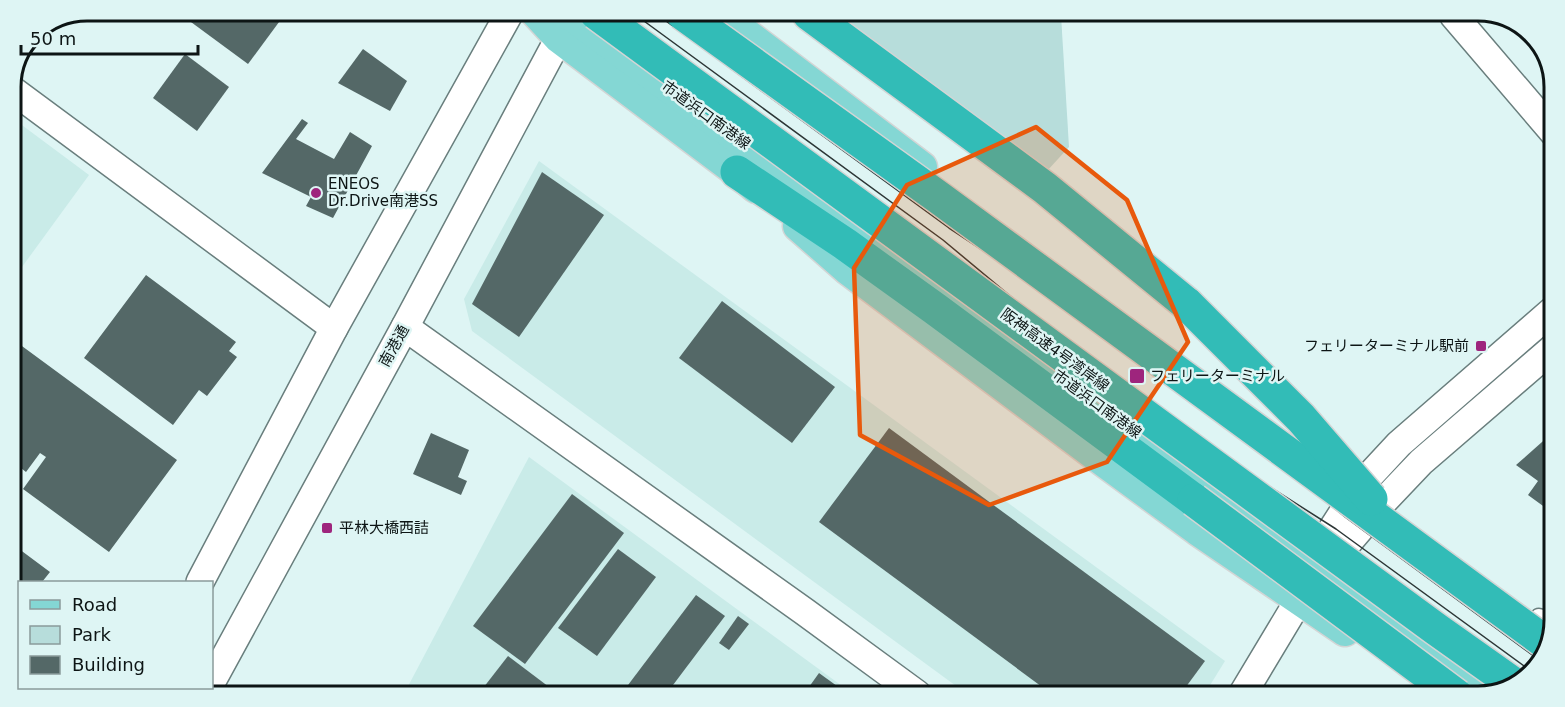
<svg xmlns="http://www.w3.org/2000/svg" width="1565" height="707" viewBox="0 0 1565 707" font-family="'DejaVu Sans','Noto Sans JP',sans-serif">
<style>
.built{fill:#c9ebe8}
.green{fill:#b7dddb}
.building{fill:#546867}
.lines{fill:none;stroke-linecap:round;stroke-linejoin:round}
.street-casing{stroke:#697e7d;stroke-width:21}
.secondary-casing{stroke:#697e7d;stroke-width:30}
.primary-casing{stroke:#d3d5d5;stroke-width:33}
.highway-casing{stroke:#d3d5d5;stroke-width:36}
.street{stroke:#fff;stroke-width:18}
.secondary{stroke:#fff;stroke-width:27}
.primary{stroke:#84d7d4;stroke-width:30}
.highway{stroke:#32bcb7;stroke-width:33}
.tram{stroke:#2c3636;stroke-width:1.5}
.highway-bridge-casing{stroke:#d3d5d5;stroke-width:36;stroke-linecap:butt}
.highway-bridge{stroke:#32bcb7;stroke-width:33}
.marked{fill:#e8590c;fill-opacity:0.2;stroke:#e8590c;stroke-width:4.5;stroke-linejoin:round}
.poi-dot{fill:#9e257d;stroke:#def5f4;stroke-width:2}
.labels{text-anchor:middle;stroke-width:5;stroke-linejoin:round;paint-order:stroke}
.street-label{font-size:15px;fill:#0d1515;stroke:#def5f4}
.poi-label{font-size:15px;fill:#0d1515;stroke:#def5f4;text-anchor:start}
.rim{fill:none;stroke:#0d1515;stroke-width:3}
</style>
<rect width="100%" height="100%" fill="#def5f4"/>
<g class="built">
<path d="M1512,20L1541,44L1547,61Z"/>
<path d="M11,117L89,175L11,282Z"/>
<path d="M539,161L1225,661L1204,695L967,694L472,331L464,299Z"/>
<path d="M529,457L853,694L405,692Z"/>
</g>
<path class="green" d="M829,14L1061,15L1069,147L1047,171Z"/>
<g class="building">
<path d="M176,11H273L282,18L248,64Z"/>
<path d="M363,49L407,81L390,111L338,83Z"/>
<path d="M185,54L229,87L197,131L153,98Z"/>
<path d="M302,119L308,123L296,139L334,159L350,132L372,146L333,218L306,206L311,197L262,173Z"/>
<path d="M542,172L604,215L519,337L472,304Z"/>
<path d="M146,275L236,342L229,351L237,357L207,396L199,390L173,425L84,358Z"/>
<path d="M722,301L835,387L792,443L679,358Z"/>
<path d="M11,338L177,460L109,552L23,489L46,457L40,453L26,472L11,460Z"/>
<path d="M889,428L1205,661L1180,695H1053L819,522Z"/>
<path d="M431,433L469,450L458,477L467,481L461,495L413,474Z"/>
<path d="M1551,434L1550,511L1528,495L1538,481L1516,465Z"/>
<path d="M572,494L624,533L525,664L473,626Z"/>
<path d="M11,543L50,572L42,582H20V613L11,625Z"/>
<path d="M618,549L656,577L597,656L558,628Z"/>
<path d="M696,595L725,616L667,693H622Z"/>
<path d="M738,616L749,624L729,650L719,643Z"/>
<path d="M508,656L557,693L480,692Z"/>
<path d="M819,673L848,694H804Z"/>
<path d="M65,688H80L78,691H63Z"/>
</g>
<g class="lines">
<g class="street-casing">
<path id="street" d="M1539,618L1549,621"/>
</g>
<g class="secondary-casing">
<g id="secondary">
<path d="M1454,16L1554,133"/>
<path d="M11,89L334,328"/>
<path d="M405,327L805,612L917,694"/>
<path d="M1311,562L1360,486L1399,444L1552,311"/>
<path d="M200,582L334,328L510,12"/>
<path d="M212,681L405,327L559,38L572,21"/>
<path d="M143,691L145,688"/>
<path d="M1242,695L1299,600L1382,503L1421,462L1552,349"/>
</g>
</g>
<g class="primary-casing">
<g id="primary">
<path d="M535,12L559,38L737,172L756,188"/>
<path d="M561,12L574,18L1249,516L1311,560L1484,695"/>
<path d="M719,13L922,167"/>
<path d="M798,226L848,270L1100,459L1197,530L1345,631"/>
</g>
</g>
<g class="highway-casing">
<g id="highway">
<path d="M809,14L1045,188L1187,304"/>
<path d="M737,172L845,244L934,308L1194,500"/>
</g>
</g>
<use href="#street" class="street"/>
<use href="#secondary" class="secondary"/>
<use href="#primary" class="primary"/>
<use href="#highway" class="highway"/>
<g class="tram">
<path d="M633,13L943,240L1021,305L1245,471L1336,529L1531,671"/>
<path d="M655,13L949,228L1035,285L1263,449L1345,517L1539,660"/>
</g>
<g class="highway-bridge-casing">
<g id="highway-bridge">
<path d="M596,13L1436,629L1515,685"/>
<path d="M682,13L938,197L1549,645"/>
<path d="M1187,304L1301,418L1371,499"/>
<path d="M1194,500L1457,696"/>
</g>
</g>
<use href="#highway-bridge" class="highway-bridge"/>
</g>
<path class="marked" d="M1036,127L1127,200L1188,342L1107,462L989,505L860,435L854,268L907,185Z"/>
<g class="poi-dot">
<circle cx="316" cy="193" r="6"/>
<rect x="1475" y="340" width="12" height="12" rx="3"/>
<rect x="1129" y="368" width="16" height="16" rx="3"/>
<rect x="321" y="522" width="12" height="12" rx="3"/>
</g>
<g class="labels">
<g class="street-label">
<text transform="translate(706 115) rotate(36)" y="5">市道浜口南港線</text>
<text transform="translate(394 346) rotate(-61)" y="5">南港通</text>
<text transform="translate(1055 350) rotate(36)" y="5">阪神高速4号湾岸線</text>
<text transform="translate(1097 404) rotate(36)" y="5">市道浜口南港線</text>
</g>
<g class="poi-label">
<text x="328" y="189">ENEOS<tspan x="328" dy="17">Dr.Drive南港SS</tspan></text>
<text x="1469" y="351" text-anchor="end">フェリーターミナル駅前</text>
<text x="1150" y="381">フェリーターミナル</text>
<text x="339" y="533">平林大橋西詰</text>
</g>
</g>
<path d="M0 0H1565V707H0ZM87 21H1478A66 66 0 0 1 1544 87V620A66 66 0 0 1 1478 686H87A66 66 0 0 1 21 620V87A66 66 0 0 1 87 21Z" fill="#def5f4" fill-rule="evenodd"/>
<path class="rim" d="M87 21H1478A66 66 0 0 1 1544 87V620A66 66 0 0 1 1478 686H87A66 66 0 0 1 21 620V87A66 66 0 0 1 87 21Z"/>
<rect x="18" y="581" width="195" height="108" fill="#def5f4" stroke="#8a9b9b" stroke-width="1.5"/>
<rect x="30" y="600" width="30" height="9" fill="#84d7d4" stroke="#8a9b9b" stroke-width="1.5"/>
<text x="72" y="611" font-size="18" fill="#0d1515">Road</text>
<rect x="30" y="626" width="30" height="18" fill="#b7dddb" stroke="#8a9b9b" stroke-width="1.5"/>
<text x="72" y="641" font-size="18" fill="#0d1515">Park</text>
<rect x="30" y="656" width="30" height="18" fill="#546867" stroke="#8a9b9b" stroke-width="1.5"/>
<text x="72" y="671" font-size="18" fill="#0d1515">Building</text>
<path d="M21 45v9h177v-9" fill="none" stroke="#0d1515" stroke-width="3"/>
<text x="30" y="45" font-size="18" fill="#0d1515" stroke="#def5f4" stroke-width="4.5" paint-order="stroke">50 m</text>
</svg>
